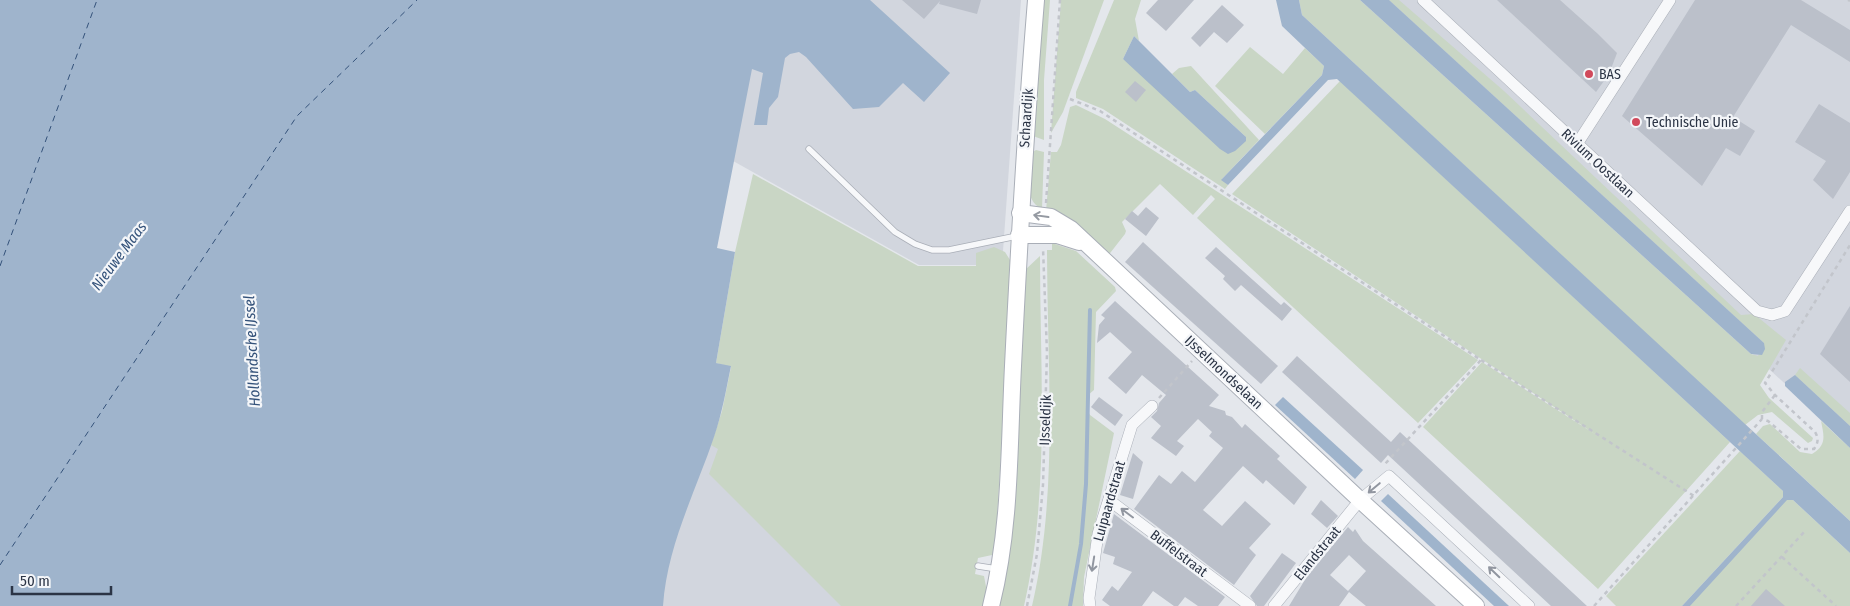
<svg xmlns="http://www.w3.org/2000/svg" width="1850" height="606" viewBox="0 0 1850 606" font-family="'Fira Sans Condensed',sans-serif">
<style>
.built{fill:#d2d6de}
.green{fill:#c9d6c5}
.water{fill:#9fb4cc}
.lines{fill:none;stroke-linecap:round;stroke-linejoin:round}
.stream{stroke:#9fb4cc;stroke-width:4}
.ferry{stroke:#34527a;stroke-width:1;stroke-dasharray:6 5;stroke-linecap:butt}
.building{fill:#bbc0ca;fill-rule:evenodd}
.lane-casing{stroke:#a9aeb7;stroke-width:7}
.street-casing{stroke:#a9aeb7;stroke-width:12}
.secondary-casing{stroke:#a9aeb7;stroke-width:18}
.path{stroke:#c2c5cb;stroke-width:2.5;stroke-dasharray:4 4;stroke-linecap:butt}
.lane{stroke:#f7f8fa;stroke-width:5.5}
.street{stroke:#f7f8fa;stroke-width:11}
.secondary{stroke:#fff;stroke-width:16}
.oneway{stroke:#959aa2}
.oneway2{stroke:#9196a0}
.poi-dot{fill:#d1495b;stroke:#f4f6f9;stroke-width:2}
.labels{text-anchor:middle;stroke-width:4.5;stroke-linejoin:round;paint-order:stroke}
.poi-label{font-size:14px;fill:#2b3445;stroke:#f4f6f9;text-anchor:start}
.street-label{font-size:14px;fill:#2b3445;stroke:#f4f6f9}
.water-label{font-size:15px;font-style:italic;fill:#34527a;stroke:#f4f6f9}
</style>
<rect width="100%" height="100%" fill="#e4e7ec"/>
<g class="built">
<path d="M752,0H1021L1002,265H919L717,152Z"/>
<path d="M1362,0H1850V444L1386,14Z"/>
<path d="M674,403L890,606H636Z"/>
</g>
<g class="green">
<path d="M1042,0H1050L1044,80V140L1033,136Z"/>
<path d="M1061,0H1104L1063,112L1051,133Z"/>
<path d="M1114,0H1141L1135,19L1139,41L1134,36L1123,59L1246,137L1195,90L1190,92L1172,74L1179,68L1191,66L1259,140L1222,179L1228,185L1225,189L1103,109L1076,98V92Z"/>
<path d="M1299,0H1360L1751,354L1758,356L1764,343L1389,0H1399L1504,91L1741,315L1754,314L1786,340L1760,385L1769,398L1813,438L1812,441L1808,443L1772,412L1758,415L1745,425L1302,15Z"/>
<path d="M1250,47L1283,74L1305,48L1324,66L1322,75L1265,134L1215,86Z"/>
<path d="M1340,81L1730,442L1598,589L1423,427L1482,362L1598,436L1232,194Z"/>
<path d="M1076,105L1105,119L1478,360L1418,423L1197,218L1215,199L1211,195L1193,215L1160,184L1122,222L1126,231L1125,234L1107,257L1046,211L1051,152H1057L1061,145L1070,107Z"/>
<path d="M1036,150L1044,152L1042,209C1022,200 1030,171 1031,153Z"/>
<path d="M753,174L918,266H976V253L994,247L1005,252L1010,260L1003,423L995,549L992,555L978,558L975,574L984,576L987,592L984,606H841L709,474L718,449L711,445L722,411L731,367L716,363L735,252Z"/>
<path d="M1052,243L1076,251L1115,287L1116,291L1096,312L1094,390L1088,395L1087,410L1090,415L1114,433L1084,577L1083,606H1032C1059,491 1047,367 1047,250H1052Z"/>
<path d="M1040,256C1040,372 1050,491 1024,606H997L1025,270Z"/>
<path d="M1800,368L1850,413V426L1795,375Z"/>
<path d="M1821,421L1850,448V521L1756,434L1763,426L1770,424L1800,452L1812,454C1827,445 1824,436 1821,421Z"/>
<path d="M1740,451L1783,491V497L1682,606H1616L1606,596Z"/>
<path d="M1785,498L1793,500L1850,553V606H1685Z"/>
</g>
<g class="water">
<path d="M0,0H870L950,73L924,102L903,83L879,107L853,109L806,57L799,52L790,54L785,58L778,97L769,108L767,125H754L763,73L752,69L717,248L735,252L716,363L731,366C726,390 722,414 714,437C695,493 667,546 663,606H0Z"/>
<path d="M1276,0H1299L1302,15L1850,521V553L1793,500H1787L1690,606H1682L1783,497V491L1337,79L1328,80L1228,185L1221,180L1322,75L1324,66L1282,26Z"/>
<path d="M1360,0H1389L1764,343L1765,349L1762,355L1751,354Z"/>
<path d="M1134,36L1190,92L1195,90L1246,137V141L1235,151L1228,154L1220,149L1123,59Z"/>
<path d="M1795,375L1850,426V448L1785,386V382Z"/>
<path d="M1283,397L1363,470L1355,479L1275,405Z"/>
<path d="M1388,494L1509,606H1494L1381,501Z"/>
</g>
<g class="lines">
<path class="stream" d="M1070,606L1081,544L1086,484L1090,310"/>
<g class="ferry">
<path d="M0,266L97,0"/>
<path d="M0,565L297,116L417,0"/>
</g>
</g>
<g class="building">
<path d="M902,0H981L977,14L939,4L940,1L924,19Z"/>
<path d="M1158,0H1194L1166,31L1146,13Z"/>
<path d="M1497,0H1560L1598,34L1617,53L1609,74L1596,92Z"/>
<path d="M1695,0H1801L1850,30V62L1791,25L1733,117L1755,131L1740,156L1726,148L1702,186L1622,116Z"/>
<path d="M1222,5L1244,25L1227,43L1214,32L1200,47L1191,38Z"/>
<path d="M1135,81L1146,90L1136,102L1125,92Z"/>
<path d="M1819,104L1850,123V172L1833,199L1813,180L1826,161L1795,142Z"/>
<path d="M1146,207L1159,218L1146,236L1125,219L1132,211L1138,216Z"/>
<path d="M1143,242L1278,366L1261,384L1125,262Z"/>
<path d="M1216,247L1281,305L1284,302L1292,309L1282,321L1241,285L1235,291L1223,279L1225,276L1205,258Z"/>
<path d="M1115,301L1219,395L1209,406L1225,411L1226,415L1232,417L1242,428L1245,424L1280,456L1277,459L1307,487L1294,505L1266,480L1263,484L1243,466L1203,510L1222,526L1245,501L1271,524L1249,548L1256,555L1234,585L1134,509L1159,475L1171,484L1182,471L1195,482L1223,448L1209,436L1212,432L1198,419L1177,441L1184,446L1176,456L1151,438L1161,426L1151,417L1157,411L1159,403L1166,395L1142,375L1126,394L1108,378L1132,352L1110,332L1097,343L1099,325L1105,318L1101,315Z"/>
<path d="M1850,306V382L1820,354Z"/>
<path d="M1297,356L1391,442L1400,432L1587,606H1551L1388,455L1381,463L1282,372Z"/>
<path d="M1099,397L1123,415L1115,426L1091,407Z"/>
<path d="M1133,453L1143,462L1133,499L1120,495Z"/>
<path d="M1321,500L1338,516L1327,528L1311,514Z"/>
<path d="M1114,514L1225,597L1218,606H1198L1185,597L1178,606H1174L1153,591L1142,606H1110L1102,600L1112,586L1118,591L1132,572L1113,564L1115,557L1103,553Z"/>
<path d="M1348,527L1353,532L1355,529L1363,541L1436,606H1366L1349,592L1339,606H1289L1306,578ZM1349,555L1366,571L1348,591L1330,575Z"/>
<path d="M1282,553L1296,563L1264,606H1257L1250,596Z"/>
<path d="M1766,589L1785,606H1751Z"/>
</g>
<g class="lines">
<g class="lane-casing">
<g id="lane">
<path d="M809,149L895,232L915,244L932,250H949L1017,236"/>
<path d="M978,566L997,569"/>
</g>
</g>
<g class="street-casing">
<g id="street">
<path d="M1423,0L1757,311L1772,315L1785,311L1850,211"/>
<path d="M1577,144L1670,0"/>
<path d="M1109,500L1250,606"/>
<path d="M1090,606L1089,598L1098,534L1132,425L1152,406"/>
<path d="M1274,606L1360,500L1389,476L1529,606"/>
</g>
</g>
<g class="secondary-casing">
<g id="secondary">
<path d="M1020,213L1051,217L1071,229L1360,500L1476,606"/>
<path d="M1019,235H1057L1079,242"/>
<path d="M991,606C1011,528 1009,445 1013,366C1019,244 1026,122 1036,0"/>
</g>
</g>
<g class="path">
<path d="M1848,0L1850,1"/>
<path d="M1070,99L1100,111L1481,360L1384,465"/>
<path d="M1046,203L1060,0"/>
<path d="M1481,360L1694,496"/>
<path d="M1159,398L1192,361"/>
<path d="M1762,419V412L1775,395"/>
<path d="M1782,557L1836,606"/>
<path d="M1027,606L1037,554L1043,485L1047,353L1043,248"/>
<path d="M1594,606L1762,419L1768,421L1801,449H1814C1818,443 1819,439 1815,432L1775,395L1765,383L1850,245"/>
<path d="M1736,606L1806,530"/>
</g>
<use href="#lane" class="lane"/>
<use href="#street" class="street"/>
<use href="#secondary" class="secondary"/>
</g>
<defs><path id="oneway-shaft" d="M-6 0H5M1.5-3L5.5 0L1.5 3" fill="none" stroke-width="1.6" stroke-linecap="round" stroke-linejoin="round" transform="scale(1.25)"/></defs>
<use class="oneway" href="#oneway-shaft" transform="translate(1041 216) rotate(-172)"/>
<g class="oneway2">
<use href="#oneway-shaft" transform="translate(1374 488) rotate(140)"/>
<use href="#oneway-shaft" transform="translate(1127 513) rotate(-143)"/>
<use href="#oneway-shaft" transform="translate(1093 564) rotate(99)"/>
<use href="#oneway-shaft" transform="translate(1494 572) rotate(-136)"/>
</g>
<g class="poi-dot">
<circle cx="1589" cy="74" r="5"/>
<circle cx="1636" cy="122" r="5"/>
</g>
<g class="labels">
<g class="poi-label">
<text x="1599" y="79">BAS</text>
<text x="1646" y="127">Technische Unie</text>
</g>
<g class="street-label">
<text transform="translate(1026 118) rotate(-86)" y="5">Schaardijk</text>
<text transform="translate(1598 163) rotate(43)" y="5">Rivium Oostlaan</text>
<text transform="translate(1224 372) rotate(43)" y="5">IJsselmondselaan</text>
<text transform="translate(1045 420) rotate(-88)" y="5">IJsseldijk</text>
<text transform="translate(1109 501) rotate(-74)" y="5">Luipaardstraat</text>
<text transform="translate(1179 553) rotate(37)" y="5">Buffelstraat</text>
<text transform="translate(1317 553) rotate(-51)" y="5">Elandstraat</text>
</g>
<g class="water-label">
<text transform="translate(119 256) rotate(-53)" y="5">Nieuwe Maas</text>
<text transform="translate(252 351) rotate(-93)" y="5">Hollandsche IJssel</text>
</g>
</g>
<path d="M12 586v8h99v-8" fill="none" stroke="#2b3445" stroke-width="2.5"/>
<text x="20" y="586" font-size="15" fill="#2b3445" stroke="#f4f6f9" stroke-width="4" paint-order="stroke">50 m</text>
</svg>
